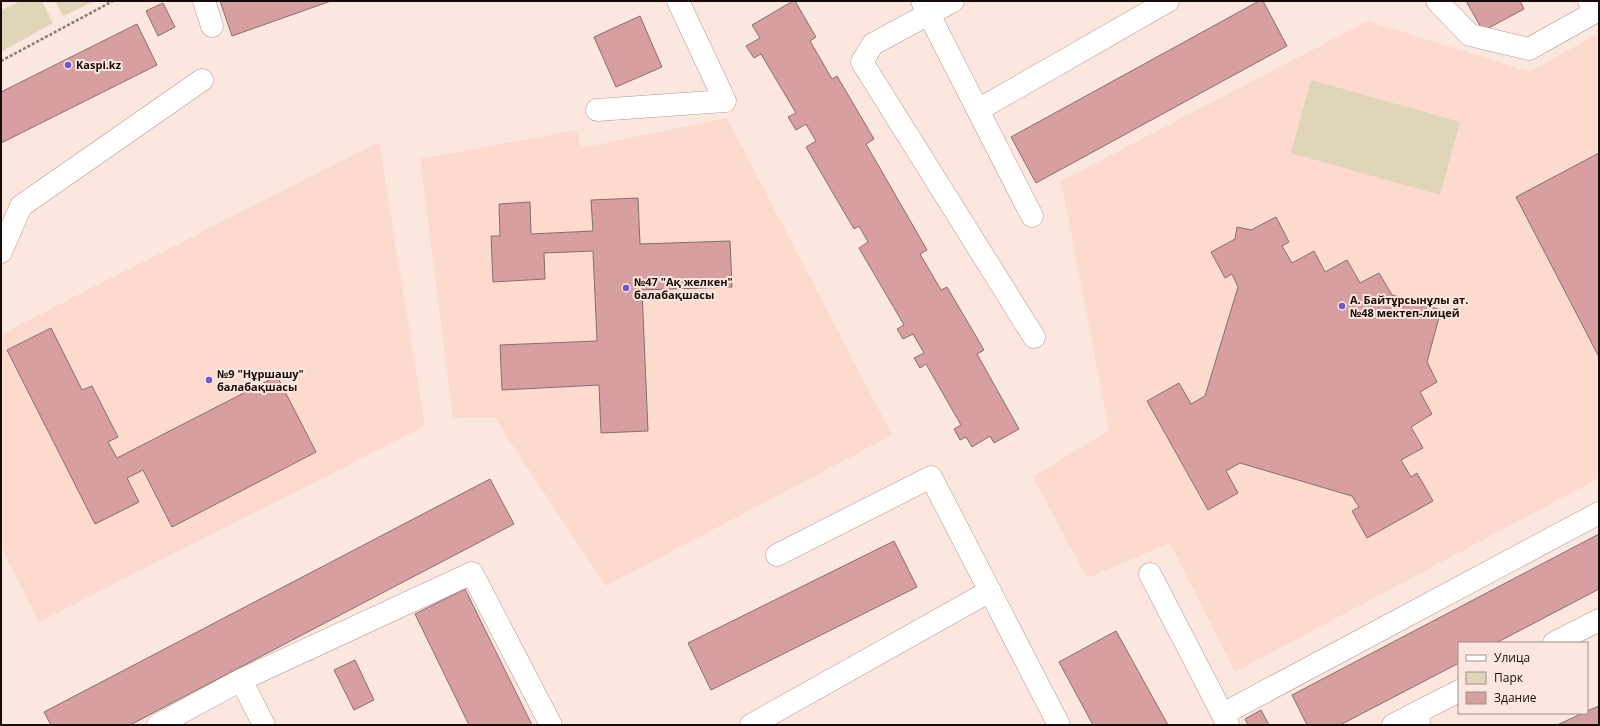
<svg xmlns="http://www.w3.org/2000/svg" width="1600" height="726" viewBox="0 0 1600 726" font-family="'Open Sans',sans-serif">
<style>
.built{fill:#fcdacd}
.green{fill:#e0d5b8}
.building{fill:#d79f9f;stroke:#876e6e}
.lines{fill:none;stroke-linecap:round;stroke-linejoin:round}
.minor-casing{stroke:#b0988e;stroke-width:23}
.path{stroke:#887974;stroke-width:2.5;stroke-dasharray:3 2;stroke-linecap:butt}
.minor{stroke:#fff;stroke-width:22}
.poi-dot{fill:#6959d2;stroke:#fce7df;stroke-width:1.5}
.labels{text-anchor:middle;stroke-width:4;stroke-linejoin:round;paint-order:stroke}
.poi-label{font-size:11px;font-weight:bold;fill:#160d0a;stroke:#fce7df;text-anchor:start}
</style>
<rect width="100%" height="100%" fill="#fce7df"/>
<g class="built">
<path d="M1368,21L1530,72L1599,33V478L1235,672L1170,543L1087,578L1033,477L1109,430L1061,181Z"/>
<path d="M727,118L892,435L606,586L494,417L453,418L420,159L577,130L581,148Z"/>
<path d="M379,142L425,426L39,622L1,547V334Z"/>
</g>
<g class="green">
<path d="M21,1H42L53,23L1,52V10Z"/>
<path d="M55,1H95L63,16Z"/>
<path d="M1311,80L1460,122L1440,195L1291,153Z"/>
</g>
<g class="building">
<path d="M220,1H331L232,36Z"/>
<path d="M793,1H795L816,37L810,41L832,79L837,76L874,139L866,144L927,250L920,254L941,290L947,287L984,350L977,354L1019,429L994,443L990,436L972,447L966,437L960,440L954,429L961,425L926,364L920,368L914,358L924,353L913,334L903,339L897,329L904,325L859,248L868,242L859,226L854,229L806,147L816,141L806,124L796,130L788,117L796,113L761,54L754,58L746,46L760,38L752,25Z"/>
<path d="M1259,1H1263L1287,46L1036,183L1011,137Z"/>
<path d="M1466,1H1520L1524,9L1483,31Z"/>
<path d="M163,3L175,27L158,36L146,11Z"/>
<path d="M640,16L662,67L616,87L594,37Z"/>
<path d="M137,24L157,65L1,143V92Z"/>
<path d="M1599,153V357L1516,197Z"/>
<path d="M638,198L640,244L730,241L732,287L642,290L648,431L601,433L599,385L502,390L500,345L597,341L593,251L544,253L545,279L493,282L491,236H500L499,204L530,202L531,234L593,231L591,200Z"/>
<path d="M1276,217L1289,242L1282,246L1292,263L1314,251L1325,272L1347,260L1360,283L1379,273L1392,295L1441,310L1427,362L1437,382L1420,392L1432,414L1411,427L1423,448L1401,460L1411,477L1417,473L1433,501L1367,538L1352,511L1359,507L1352,496L1240,463L1226,471L1238,493L1208,510L1147,401L1179,383L1191,404L1205,396L1238,287L1232,274L1225,278L1211,252L1235,239L1237,227L1251,230Z"/>
<path d="M51,328L82,390L92,386L118,437L108,442L117,458L277,376L316,452L172,527L143,470L127,478L139,502L95,524L7,350Z"/>
<path d="M490,479L514,524L130,725H51L44,712Z"/>
<path d="M1599,534V589L1496,643H1459V663L1340,725H1307L1292,695Z"/>
<path d="M894,541L917,587L711,690L688,643Z"/>
<path d="M465,589L532,725H469L415,614Z"/>
<path d="M1116,631L1168,725H1093L1059,662Z"/>
<path d="M355,660L374,700L354,710L334,670Z"/>
<path d="M1599,706V725H1557L1583,713H1587V711Z"/>
<path d="M1261,710L1269,725H1248L1245,719Z"/>
</g>
<g class="lines">
<g class="minor-casing">
<g id="minor">
<path d="M204,1L212,26"/>
<path d="M922,1L1032,216"/>
<path d="M953,1L873,44L862,62L1034,337"/>
<path d="M1437,1L1470,35L1529,49L1595,12L1589,1"/>
<path d="M597,110L725,101L678,1"/>
<path d="M978,110L1168,1"/>
<path d="M1,252L21,206L202,80"/>
<path d="M777,555L931,477L1059,725"/>
<path d="M1150,574L1228,725"/>
<path d="M1554,643L1599,620"/>
<path d="M241,680L264,725"/>
<path d="M1418,712L1459,691"/>
<path d="M1223,714L1599,513"/>
<path d="M158,725L241,680L472,573L551,725"/>
<path d="M751,725L990,591"/>
<path d="M1393,725L1418,712L1419,725"/>
</g>
</g>
<path class="path" d="M1,61L113,1"/>
<use href="#minor" class="minor"/>
</g>
<g class="poi-dot">
<circle cx="68" cy="65" r="4"/>
<circle cx="626" cy="288" r="4"/>
<circle cx="1342" cy="306" r="4"/>
<circle cx="209" cy="380" r="4"/>
</g>
<g class="labels">
<g class="poi-label">
<text x="76" y="69">Kaspi.kz</text>
<text x="634" y="286">№47 "Ақ желкен"<tspan x="634" dy="13">балабақшасы</tspan></text>
<text x="1350" y="304">А. Байтұрсынұлы ат.<tspan x="1350" dy="13">№48 мектеп-лицей</tspan></text>
<text x="217" y="378">№9 "Нұршашу"<tspan x="217" dy="13">балабақшасы</tspan></text>
</g>
</g>
<rect width="1600" height="726" fill="none" stroke="#160d0a" stroke-width="4"/>
<rect x="1458" y="642" width="130" height="72" fill="#fce7df" stroke="#a0908a"/>
<rect x="1466" y="655" width="20" height="6" fill="#ffffff" stroke="#a0908a"/>
<text x="1494" y="662" font-size="12" fill="#160d0a">Улица</text>
<rect x="1466" y="672" width="20" height="12" fill="#e0d5b8" stroke="#a0908a"/>
<text x="1494" y="682" font-size="12" fill="#160d0a">Парк</text>
<rect x="1466" y="692" width="20" height="12" fill="#d79f9f" stroke="#a0908a"/>
<text x="1494" y="702" font-size="12" fill="#160d0a">Здание</text>
</svg>
